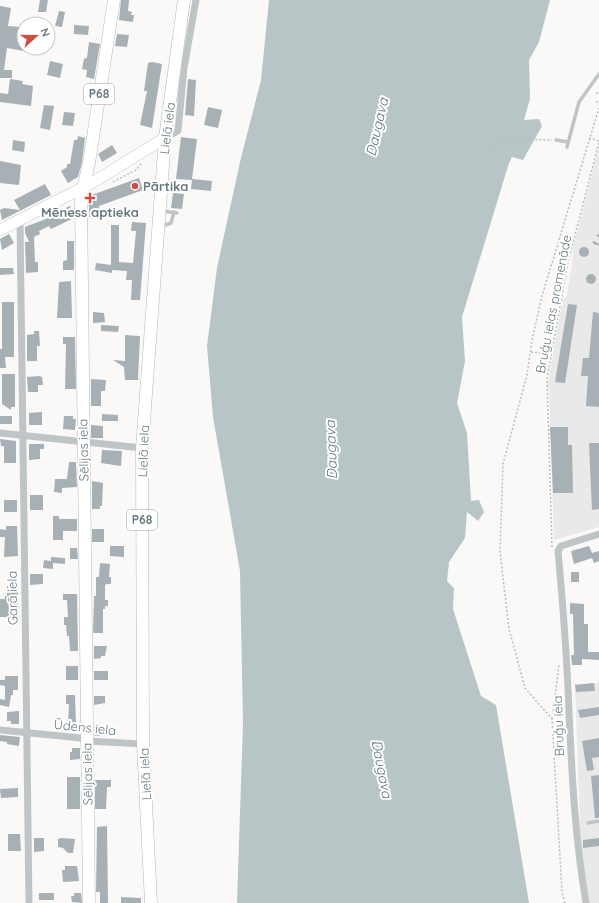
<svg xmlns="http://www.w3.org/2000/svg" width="599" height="903" viewBox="0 0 599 903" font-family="Quicksand,sans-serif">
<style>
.built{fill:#e8e9e8}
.water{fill:#b7c5c6}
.building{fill:#a7b0b4}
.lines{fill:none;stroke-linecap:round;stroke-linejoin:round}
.secondary-casing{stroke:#b2b9bc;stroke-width:12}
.primary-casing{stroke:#b3b9bc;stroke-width:13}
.path{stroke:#babec0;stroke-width:1.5;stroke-dasharray:2 2;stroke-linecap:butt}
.service{stroke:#bfc5c7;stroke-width:3.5}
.minor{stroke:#bfc5c7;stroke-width:7}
.secondary{stroke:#fff;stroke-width:11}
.primary{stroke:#fff;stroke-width:12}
.rail{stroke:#a0a8ac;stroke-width:2;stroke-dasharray:6 3;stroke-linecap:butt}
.poi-dot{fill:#d34b3e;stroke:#fff;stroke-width:1.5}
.labels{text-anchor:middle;stroke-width:4;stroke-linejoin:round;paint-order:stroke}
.shield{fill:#fff;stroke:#95a1a6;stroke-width:1}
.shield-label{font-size:12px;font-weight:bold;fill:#677980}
.street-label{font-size:13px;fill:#677980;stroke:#fff}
.poi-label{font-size:13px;font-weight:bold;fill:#677980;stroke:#fff;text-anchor:start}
.water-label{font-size:14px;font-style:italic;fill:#627779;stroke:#fff}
</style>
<rect width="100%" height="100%" fill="#faf9f8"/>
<g class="built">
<path d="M599,145V527L554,540L549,389H547L563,297L566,298L572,266L573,248Z"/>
<path d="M599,683V903H589L581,855L575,684Z"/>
</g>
<path class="water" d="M269,0H550L539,42L529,60L530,99L524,120L539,119L542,126L523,160L512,157L509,163L462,317L465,361L457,403L467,433L471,501L479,500L484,512L478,521L467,512L465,538L449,562L447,581L454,588L453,609L481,696L496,705L529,903H237L243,723L240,571L213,417L207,346L217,268L240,162L261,80Z"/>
<g class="building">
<path d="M40,0H48L46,12H38Z"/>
<path d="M121,0H129L128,11L132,12L131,15H134L133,22L119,20Z"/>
<path d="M0,6L11,8L8,26L22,27L20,40L24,41V51L7,48L4,70H12V78H0Z"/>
<path d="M59,11L65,12L62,27L55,26Z"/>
<path d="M74,25L89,26L88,35L74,34Z"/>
<path d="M117,34L129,35L127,47L115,46Z"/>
<path d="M89,42L100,44L94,79L86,77L87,70L82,69L84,59L87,58Z"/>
<path d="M50,61L63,64L60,78L47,75Z"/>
<path d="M152,62L162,64L152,128L140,125L147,91H144L148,63Z"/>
<path d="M10,79L23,81L22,84L33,86L31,106L0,102V93L8,94Z"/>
<path d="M188,79L196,80L194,116L185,115Z"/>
<path d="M44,105L54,106L50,130L40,128Z"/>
<path d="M208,107L222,110L218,128L204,125Z"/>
<path d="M64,112L75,113L73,126L62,125Z"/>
<path d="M78,136L85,138L82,162L78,177L68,183L61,171L67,167V164H70L74,140H77Z"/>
<path d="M181,137L197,139L192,179L212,181L211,191L191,189L192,180L176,179Z"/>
<path d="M13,140L25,142L24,152L12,150Z"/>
<path d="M112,145L117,153L102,162L98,154Z"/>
<path d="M0,161L21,165L19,185L0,183Z"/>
<path d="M139,178L143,190L99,206L100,216L89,217V196Z"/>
<path d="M45,184L51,195L2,220L0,210L4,208L20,210L14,200Z"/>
<path d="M173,193L184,194L182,209L171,208Z"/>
<path d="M70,206L74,218L51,229L49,226L39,231L40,234L34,237L35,262H38V272L26,273L25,242H29L25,233V227L56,215L55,213Z"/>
<path d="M132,222L146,223L140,300H131L132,280H126L127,271L112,270V273L95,270L96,263L111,265V225H119V262L133,263L136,231H131Z"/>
<path d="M9,234L14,243L2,250L0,239Z"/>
<path d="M67,241H74V270H63V261L67,260Z"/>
<circle cx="584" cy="252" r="5"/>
<path d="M0,268H13L14,274L0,275Z"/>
<circle cx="591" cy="279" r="5"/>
<path d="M71,281L72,318H57L59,282Z"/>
<path d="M2,302H14V357H5L6,368H0V349H2Z"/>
<path d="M568,304L577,305L565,383L555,382Z"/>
<path d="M93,312L104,313L105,322L93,323Z"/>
<path d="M593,312L599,313V407L586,406L588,376H581L583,358H589Z"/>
<path d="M101,325L119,326L118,332L101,331Z"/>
<path d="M34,331H39L40,346H37V361H27V335L34,334Z"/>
<path d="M125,335L140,336L138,380H125L124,367L113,360L125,361Z"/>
<path d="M63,337H75L76,389H65L66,344H63Z"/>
<path d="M2,374H15V407H11V410L2,404Z"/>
<path d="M39,376L42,377L43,385H38V392H28L27,377Z"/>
<path d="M91,379L106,380L105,391H101V406H91Z"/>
<path d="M42,412V425H29V413Z"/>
<path d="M102,414L118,415V421H102Z"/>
<rect x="0" y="416" width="12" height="8"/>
<path d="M64,416H73V419H76L75,430L63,429Z"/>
<path d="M91,425L103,426V438H91Z"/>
<path d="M550,427H568V445H572L573,493H553Z"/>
<path d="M0,439L16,441V463H4V446H1Z"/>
<path d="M589,443H599V509L592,510Z"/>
<path d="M29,444H44V449H40V459L29,460Z"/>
<path d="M102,450L122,451L121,466L101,463Z"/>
<path d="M69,462H76L77,487L62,488V493L54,492L55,479H67Z"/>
<path d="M92,481L103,483L102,506H100V509H92Z"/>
<rect x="30" y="495" width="13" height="15"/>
<rect x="4" y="500" width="13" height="12"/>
<path d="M53,516H59V519H77V531H63V540H53Z"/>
<path d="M6,526H17L18,556L4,557L5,537H0V529L6,530Z"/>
<rect x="92" y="529" width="12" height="13"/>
<path d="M110,546H124V557L110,556Z"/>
<path d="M589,546L592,553L599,551V561L594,563L592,558L574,564L571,551Z"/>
<path d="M70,548H77L78,559H70Z"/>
<path d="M51,557L65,558V564L53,563V569L43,568L44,560L51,561Z"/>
<path d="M100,563L110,564L109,577H111V584H106L105,586V600H108V606H105V609H103V633H93L94,596H96V577H99Z"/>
<rect x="571" y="572" width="8" height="10"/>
<path d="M30,574H43V584L30,585Z"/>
<path d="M18,585V614H13V617H0V599H5V596H7V586Z"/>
<path d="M63,594H77L78,651H70L69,636H67L66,625H64V617H68L67,600H63Z"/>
<path d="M570,603L584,604V624H588V652H599V660L582,659V665H572L571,655H574L573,614H570Z"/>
<path d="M94,646H107L105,656H101V658L94,659Z"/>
<rect x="66" y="666" width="12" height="14"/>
<rect x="94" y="671" width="14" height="9"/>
<path d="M5,676H18V690H13V695H11L9,707L0,705V699L5,700V686L0,685V680H5Z"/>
<path d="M594,683L595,691L576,692L575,685Z"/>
<path d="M66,695H75L76,725L68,724L69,704H66Z"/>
<path d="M94,696H105V703L94,705Z"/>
<path d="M599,707V715L580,718L578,710Z"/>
<path d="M19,711V724H11V721H7V712Z"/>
<path d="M94,726H101V729L105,728V735L95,736Z"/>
<path d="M0,735L20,737L19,746L7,744V742L0,741Z"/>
<path d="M599,738V757L592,758L594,770L587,771L582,741Z"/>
<path d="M72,748H80V759L70,760V752H72Z"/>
<path d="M599,775V818H595L591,776Z"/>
<rect x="67" y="777" width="13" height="32"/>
<path d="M95,780H111V787H107L106,809H95Z"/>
<path d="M18,788V797L1,798L0,789Z"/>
<path d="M107,826L108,903H100V892H96L97,827Z"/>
<path d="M8,834H20L21,851H8Z"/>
<path d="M34,838H44V851L34,852Z"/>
<path d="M61,838L75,839L73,853H68L63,848L58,847V839Z"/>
<path d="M599,838V846L583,848V840Z"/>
<path d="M65,866H77L79,881L63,882L62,870H65Z"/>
<rect x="39" y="893" width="15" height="7"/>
<path d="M74,893H81L82,903L72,902L71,896H74Z"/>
<path d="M121,897L141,898V903H121Z"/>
</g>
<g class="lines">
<g class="secondary-casing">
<path id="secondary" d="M0,230L90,184L165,138"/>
</g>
<g class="primary-casing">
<g id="primary">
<path d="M89,903L81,198L89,163L114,0"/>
<path d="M151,903L143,744L142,448L165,138L184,0"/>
</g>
</g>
<g class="path">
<path d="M596,93H599"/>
<path d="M596,101L599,104"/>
<path d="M589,138L599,141"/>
<path d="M488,145L515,139L552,140"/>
<path d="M113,182L136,170L141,164"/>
<path d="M531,352L551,354"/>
<path d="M552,547L547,379L568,262L599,142"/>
<path d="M552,719L559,665"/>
<path d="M565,903L562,892L552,719L525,688L509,629L500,552L503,464L527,375L532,340L542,296L599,108"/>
</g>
<g class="service">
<path d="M556,140L568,142"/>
<path d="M567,147L579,102L599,74"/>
<path d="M163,211L177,213"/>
<path d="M162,226L171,223L174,212"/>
<path d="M588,823L599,821"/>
</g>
<g class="minor">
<path d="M165,138L178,131L184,68L196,0"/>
<path d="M20,220L29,903"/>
<path d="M0,433L142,448"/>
<path d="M0,730L81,738L87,741L143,744"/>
<path d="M586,903C575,838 572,777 569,712C567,658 563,605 558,551L561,546L599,534"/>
</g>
<use href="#secondary" class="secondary"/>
<use href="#primary" class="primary"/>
<g class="rail">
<path d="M597,235L599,236"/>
<path d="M593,242L599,245"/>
</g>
</g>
<g class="poi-dot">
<circle cx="135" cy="186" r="4"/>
<path d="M88 192h4v4h4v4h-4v4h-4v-4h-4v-4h4z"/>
</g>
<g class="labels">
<g class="shield">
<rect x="84" y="84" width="30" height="20" rx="3"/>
<rect x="127" y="510" width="30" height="20" rx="3"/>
</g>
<g class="shield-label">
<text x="99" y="98">P68</text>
<text x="142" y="524">P68</text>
</g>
<g class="street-label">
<text transform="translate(167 128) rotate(-83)" y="5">Lielā iela</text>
<text transform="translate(553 304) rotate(-79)" y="5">Bruģu ielas promenāde</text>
<text transform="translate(83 450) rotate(-91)" y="5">Sēlijas iela</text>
<text transform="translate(143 451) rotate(-88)" y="5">Lielā iela</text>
<text transform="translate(12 598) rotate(-91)" y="5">Garā iela</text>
<text transform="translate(558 726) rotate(-92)" y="5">Bruģu iela</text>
<text transform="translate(85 727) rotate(6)" y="5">Ūdens iela</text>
<text transform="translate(87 774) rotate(-91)" y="5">Sēlijas iela</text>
<text transform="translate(145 774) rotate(-93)" y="5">Lielā iela</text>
</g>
<g class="poi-label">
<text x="143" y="191">Pārtika</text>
<text x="90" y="217" text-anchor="middle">Mēness aptieka</text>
</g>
<g class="water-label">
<text transform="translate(377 127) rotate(-77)" y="5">Daugava</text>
<text transform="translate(331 450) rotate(-92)" y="5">Daugava</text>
<text transform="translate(382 769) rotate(79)" y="5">Daugava</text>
</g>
</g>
<g transform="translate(36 36) rotate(69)"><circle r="19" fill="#ffffff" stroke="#c2c9cc"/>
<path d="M0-3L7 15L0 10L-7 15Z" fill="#d34b3e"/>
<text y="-6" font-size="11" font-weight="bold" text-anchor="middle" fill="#677980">N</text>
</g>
</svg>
